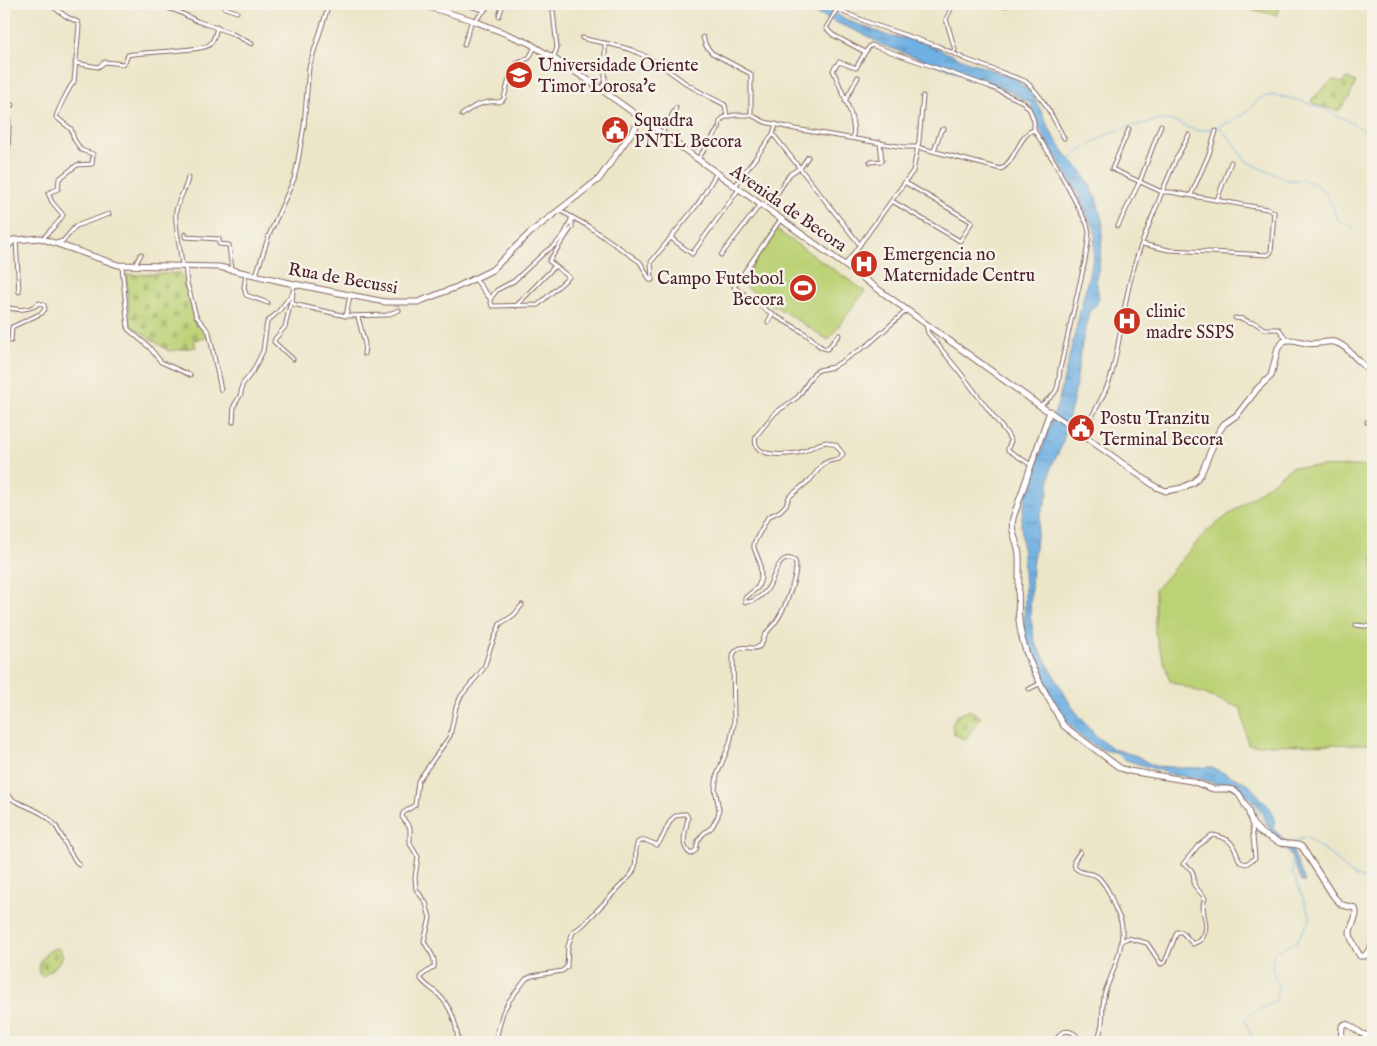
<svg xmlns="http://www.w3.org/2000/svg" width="1377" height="1046" viewBox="0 0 1377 1046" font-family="'IM FELL English',serif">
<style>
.green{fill:#bcd276;stroke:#837850}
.cemetery{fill:url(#cemetery-stones);stroke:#837850}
.water{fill:url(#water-ripples);stroke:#5c6887}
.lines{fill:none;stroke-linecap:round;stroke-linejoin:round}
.stream{stroke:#6fb1e3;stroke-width:1}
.street-casing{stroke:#836562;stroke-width:5}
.secondary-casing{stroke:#836562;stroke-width:7}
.primary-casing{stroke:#836562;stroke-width:7}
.street{stroke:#fff;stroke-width:3}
.secondary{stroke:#fff;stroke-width:5}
.primary{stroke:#fff;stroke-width:5}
.labels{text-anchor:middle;stroke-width:5;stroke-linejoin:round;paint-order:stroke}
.poi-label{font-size:18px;fill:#4a1f2b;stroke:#f7f3e8;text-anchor:start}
.street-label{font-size:18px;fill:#4a1f2b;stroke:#f7f3e8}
</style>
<defs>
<pattern id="cemetery-stones" width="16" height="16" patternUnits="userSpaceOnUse" patternTransform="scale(1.25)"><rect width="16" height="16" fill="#bcd276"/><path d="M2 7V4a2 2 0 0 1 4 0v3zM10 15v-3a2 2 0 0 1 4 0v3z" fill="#a3b466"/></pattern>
<pattern id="water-ripples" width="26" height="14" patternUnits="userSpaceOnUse" patternTransform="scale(1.25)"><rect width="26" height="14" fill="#6fb1e3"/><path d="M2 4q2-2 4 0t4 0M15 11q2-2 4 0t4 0" fill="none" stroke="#5d8fb8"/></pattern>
</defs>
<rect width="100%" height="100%" fill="#f7f3e8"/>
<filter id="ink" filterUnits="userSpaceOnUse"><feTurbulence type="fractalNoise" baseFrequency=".02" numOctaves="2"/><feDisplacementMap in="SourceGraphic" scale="10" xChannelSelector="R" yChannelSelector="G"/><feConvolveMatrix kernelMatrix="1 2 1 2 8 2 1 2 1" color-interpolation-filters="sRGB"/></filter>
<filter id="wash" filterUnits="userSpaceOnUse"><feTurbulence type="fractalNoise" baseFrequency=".0096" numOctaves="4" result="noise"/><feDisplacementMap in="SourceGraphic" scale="20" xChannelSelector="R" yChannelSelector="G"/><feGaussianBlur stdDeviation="1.12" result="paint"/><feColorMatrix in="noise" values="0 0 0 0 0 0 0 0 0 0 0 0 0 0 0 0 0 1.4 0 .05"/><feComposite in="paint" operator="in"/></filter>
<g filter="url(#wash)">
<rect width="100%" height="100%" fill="#ece6c9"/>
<g class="green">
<path d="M1226,4H1282L1277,15Z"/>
<path d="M775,229L865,291L828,340L741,284Z"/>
<path d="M1373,466V744L1248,745L1241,708L1170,681L1155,633V590L1207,531L1292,467Z"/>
</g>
<g class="cemetery">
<path d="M1347,78L1356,82L1349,98L1338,111L1315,105L1311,100L1332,80L1341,83Z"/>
<path d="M181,273L196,324L205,333L206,338L194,340L196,347L169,351L130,325L126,275Z"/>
<path d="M970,710L981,717L965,740L954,734L952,725L956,716Z"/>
<path d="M55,948L60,949L63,956L57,965L43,976L39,974C37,962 45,952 55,948Z"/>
</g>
<path class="water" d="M794,4H815L854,23L892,37L907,38L927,44L969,62L1014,78L1032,93L1052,134L1067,156L1081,170L1096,197L1103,225L1100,261L1096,279L1099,299L1096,305L1089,312L1081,349L1074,397L1062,445L1051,467L1048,494L1040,517L1032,566L1030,615L1035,642L1072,707L1097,737L1114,749L1137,756L1154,766L1195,768L1210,767L1247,783L1271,809L1275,819L1273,828L1291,847L1305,882H1301L1294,862L1286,849L1274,839L1264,815L1256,803L1241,791L1202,779L1173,775L1126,760L1115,752L1104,750L1093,745L1078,734L1065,719L1041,679L1024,641L1025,588L1021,523L1026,494L1058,403L1094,254L1095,231L1075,189L1037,125L1030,103L1002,88L882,45L867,36Z"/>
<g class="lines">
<g class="stream">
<path d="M1219,127L1234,143L1245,160L1262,169L1288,180H1304L1317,185L1326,193L1338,220L1354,228"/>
<path d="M1069,160C1095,140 1114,128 1147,123C1153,121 1160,120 1166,120C1180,121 1191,133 1206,130C1217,128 1239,119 1247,111C1252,107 1255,101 1261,98C1283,87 1356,121 1373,137"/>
<path d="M1250,798L1268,827"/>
<path d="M1292,842L1306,837L1333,857L1354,876L1373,880"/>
<path d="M1254,1042L1245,1020L1254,1012L1276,1001L1278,985L1272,967L1274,952L1296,942L1311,918L1293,874L1292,859"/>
</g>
</g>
</g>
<g filter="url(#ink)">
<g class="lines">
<g class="street-casing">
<g id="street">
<path d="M155,4L177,11L197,21L231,33L252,44"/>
<path d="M226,4L225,8L237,12"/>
<path d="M463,4L484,10"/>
<path d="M830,4L836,9L872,24L938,46L965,59L1025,81C1043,96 1053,118 1064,138"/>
<path d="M840,4L826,28L833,35L865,52"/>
<path d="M993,4L1004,6L1012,4"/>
<path d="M1140,4L1144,7L1149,4"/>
<path d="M626,5L627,4"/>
<path d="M553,11L557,48L553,58"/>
<path d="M499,16L503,4"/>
<path d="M475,21C479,15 487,10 489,4"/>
<path d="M703,37L706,46L712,53L751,74V115"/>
<path d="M582,38C599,43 617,44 634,51C654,59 670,72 687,84C699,92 712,98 725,105L727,116"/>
<path d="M464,45L472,20"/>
<path d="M952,52L955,50L946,19L952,7L956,4"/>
<path d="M75,63L98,67L105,62L124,64L128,55C142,52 202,51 209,45C214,41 216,32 217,27"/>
<path d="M601,89L605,82V43"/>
<path d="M845,101L858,77"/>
<path d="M462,115C469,109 479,103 489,102C494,101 497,103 502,101L504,98L511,72L516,64L529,58L535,47"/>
<path d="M1129,129L1112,169L1162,192L1176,159L1189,135"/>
<path d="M662,133L676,108"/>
<path d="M773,134L860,245"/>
<path d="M853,138C857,119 840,88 833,70L839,62L856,68C861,60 864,52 871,45L988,86L1023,102L1030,110L1034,121V130L1055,163L1087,224L1089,232L1088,242L1085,261L1060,369C1058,392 1058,392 1040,406"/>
<path d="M934,151L941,130L944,129"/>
<path d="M698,159L719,128L720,122L723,118L734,115H751L765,122L795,129L904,147H917L1001,169C1015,162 1020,133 1034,130"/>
<path d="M870,162L882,161L880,142"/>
<path d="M735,186L773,134L776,124"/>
<path d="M1191,195L1209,154L1216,131"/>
<path d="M1217,200L1231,162"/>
<path d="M892,201L960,241L972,222L906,183"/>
<path d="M764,206L778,192L790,174L801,167L808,157"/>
<path d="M559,210L588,226L640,262L650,280"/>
<path d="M572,217V227L549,261L569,277L538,305L492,306L490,299L497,290L514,281L545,252L555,245L565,233Z"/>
<path d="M1118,226L1140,181L1161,125"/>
<path d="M185,234V237L219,239V244L229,245L232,270"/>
<path d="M671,238L692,254L739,189"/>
<path d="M43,239C49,230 58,225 63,215L52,202L48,193L58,189L59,179L77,165L92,164L93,154L81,150L74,139L71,129L56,117C57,112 70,85 74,82L79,26L78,22L67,17L49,4"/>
<path d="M16,240L19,292"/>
<path d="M4,241L9,127L8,107L12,105"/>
<path d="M56,243L63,241L76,226L109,214"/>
<path d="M4,254L5,241"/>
<path d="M721,255L760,205"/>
<path d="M135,265L141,254"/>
<path d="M182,265C181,250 174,225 176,211C178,199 186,190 188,178"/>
<path d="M845,265L913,171L919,141L923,96"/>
<path d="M122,266L128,329L149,347L161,362L190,375"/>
<path d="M185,266L187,283L196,316L209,332L221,390"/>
<path d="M246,274L244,287L246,295L268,303"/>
<path d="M256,275L269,235L294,179L297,166L304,126L309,67L329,4"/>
<path d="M650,280H652L651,262L698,204L716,174"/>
<path d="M294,284L292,300L293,304L346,316"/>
<path d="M350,295L346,316L387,315L399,310"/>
<path d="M490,298L488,296L475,279L490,297"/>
<path d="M291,301L285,327L275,339L274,342L293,359"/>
<path d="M4,306C15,311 30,311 39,303L44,305L45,309L42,313L12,327L11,341"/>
<path d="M516,306L555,266"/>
<path d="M772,314C785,322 800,329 811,338C817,343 819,348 827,349L839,335"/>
<path d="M358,317L365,344L364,354"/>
<path d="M1235,318L1243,319L1249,322L1255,323L1264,329H1279L1287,340"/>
<path d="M768,322L772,314L734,287L781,219"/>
<path d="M926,325L928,333L959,371L1007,434L1011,441L1008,448V450L1031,465"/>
<path d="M233,422L234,406L241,394L242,385L253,371L263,351L267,322L278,312L292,294"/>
<path d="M1367,422L1373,425"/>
<path d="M1082,434C1091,417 1106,394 1111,376C1121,340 1123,303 1134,267C1141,241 1153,217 1162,192H1170L1267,209L1274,212L1271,252L1268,255L1169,250L1142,244"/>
<path d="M1356,625L1373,627"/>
<path d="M1029,689L1041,683"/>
<path d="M4,792C8,794 10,799 15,801C29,808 45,812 55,825C64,838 68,853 79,865"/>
<path d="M1080,852L1074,861L1075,868C1084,876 1093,871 1099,878C1109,889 1110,895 1115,908C1117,913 1120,917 1121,922C1126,941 1113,972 1106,989C1102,999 1103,1013 1102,1024C1101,1030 1099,1036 1097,1042"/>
<path d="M1121,941L1128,938L1147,943L1161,964L1165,962L1177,932H1182L1193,944L1201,940C1213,923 1198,915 1205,898L1194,885C1194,874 1194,869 1183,864L1198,846L1212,835C1232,838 1233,844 1240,862L1246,864L1255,858L1252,826"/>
<path d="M458,1042C457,1025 451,1007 439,995C433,989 426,986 421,979V976L434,967C436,955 428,951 424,941L430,918L426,903L416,889L415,877L418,857L410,844V828L402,817L403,813L415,805L418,781L450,736L456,707L461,696L484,668L490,649L500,624L514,615L522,605"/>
<path d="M495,1042L503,1012L509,1001L526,979L532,976L562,971L567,967L568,946L573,932L583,925L631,875C640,863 632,854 638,842L645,840L657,845C668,835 666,812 686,814L688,818C686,830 679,847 691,854L696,850L698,841L703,834L712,827L718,816L719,809L715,789L717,775L730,743L734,724L733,655C741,640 752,653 760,646C763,643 763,639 765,635C768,630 774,625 777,620C784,610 800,572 795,561C779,550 774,579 768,588C764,595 752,603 745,602V598L758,587L761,578L760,563L754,548V543L768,517L780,511L786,505L789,497L810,480L823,464L829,461L839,459L843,454L836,445L827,442C816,443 808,451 797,453C784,455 750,458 756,436L775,413L798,397L814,373L819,370L833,367L869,344L907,310"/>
<path d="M1056,1042C1059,1031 1067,1028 1076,1035L1077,1042"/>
</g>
</g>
<g class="secondary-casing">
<g id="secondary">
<path d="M4,241L40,238L118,265L219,267L294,284L385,302H418L457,287L492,270L531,232L599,179L642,118"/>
<path d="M4,250L14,240"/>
<path d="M1050,411L1013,518C1010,533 1018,541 1019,555C1020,577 1017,598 1019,620C1022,656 1043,687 1059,718L1064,726L1120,768L1129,771L1191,781L1213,789H1227L1233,790L1239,794L1248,810L1252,823L1261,833L1280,843L1298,845L1302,847L1334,897L1342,905L1355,908C1359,916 1351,924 1350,932C1350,940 1356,949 1360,956H1365L1373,944"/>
<path d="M1341,1042L1342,1026L1345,1024C1357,1026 1360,1039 1373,1034"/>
</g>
</g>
<g class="primary-casing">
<path id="primary" d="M419,4L472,20L529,43L588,80L1040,406L1053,414L1156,487L1166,491L1182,488L1194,482L1201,474L1218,433L1224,424L1237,415L1258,388L1271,376L1278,348L1284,341C1292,338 1299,342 1307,343C1316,345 1325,341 1334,342C1349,345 1358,365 1373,372"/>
</g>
<use href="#street" class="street"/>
<use href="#secondary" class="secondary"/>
<use href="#primary" class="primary"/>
</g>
</g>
<defs>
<g id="university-disc" transform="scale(1.4375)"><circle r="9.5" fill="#c8321e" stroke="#f7f3e8"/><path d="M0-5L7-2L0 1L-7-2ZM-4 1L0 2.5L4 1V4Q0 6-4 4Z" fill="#fff"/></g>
<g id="civic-disc" transform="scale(1.4375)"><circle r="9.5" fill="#c8321e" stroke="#f7f3e8"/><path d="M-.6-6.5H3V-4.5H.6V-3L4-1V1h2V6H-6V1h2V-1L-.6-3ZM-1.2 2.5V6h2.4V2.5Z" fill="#fff"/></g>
<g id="hospital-disc" transform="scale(1.4375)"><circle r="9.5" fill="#c8321e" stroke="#f7f3e8"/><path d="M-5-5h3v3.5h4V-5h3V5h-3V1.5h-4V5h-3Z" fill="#fff"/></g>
<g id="stadium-disc" transform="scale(1.4375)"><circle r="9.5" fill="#c8321e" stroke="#f7f3e8"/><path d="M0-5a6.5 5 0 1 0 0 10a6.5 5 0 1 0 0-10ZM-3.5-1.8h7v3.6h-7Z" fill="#fff"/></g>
</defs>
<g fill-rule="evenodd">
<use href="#university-disc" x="519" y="75"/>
<use href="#civic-disc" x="615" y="130"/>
<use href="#hospital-disc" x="864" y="264"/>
<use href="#stadium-disc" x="803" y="288"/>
<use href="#hospital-disc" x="1127" y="321"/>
<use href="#civic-disc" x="1081" y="428"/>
</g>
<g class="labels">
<g class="poi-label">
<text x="538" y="71">Universidade Oriente<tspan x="538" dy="21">Timor Lorosa'e</tspan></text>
<text x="634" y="126">Squadra<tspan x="634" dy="21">PNTL Becora</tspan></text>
<text x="883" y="260">Emergencia no<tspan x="883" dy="21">Maternidade Centru</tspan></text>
<text x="784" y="284" text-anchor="end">Campo Futebool<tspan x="784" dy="21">Becora</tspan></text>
<text x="1146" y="317">clinic<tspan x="1146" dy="21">madre SSPS</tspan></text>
<text x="1100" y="424">Postu Tranzitu<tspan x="1100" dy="21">Terminal Becora</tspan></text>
</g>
<g class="street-label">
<text transform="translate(789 208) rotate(35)" y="6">Avenida de Becora</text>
<text transform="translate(343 278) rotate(10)" y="6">Rua de Becussi</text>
</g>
</g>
<rect width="1377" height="1046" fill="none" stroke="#f7f3e8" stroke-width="20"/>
</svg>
